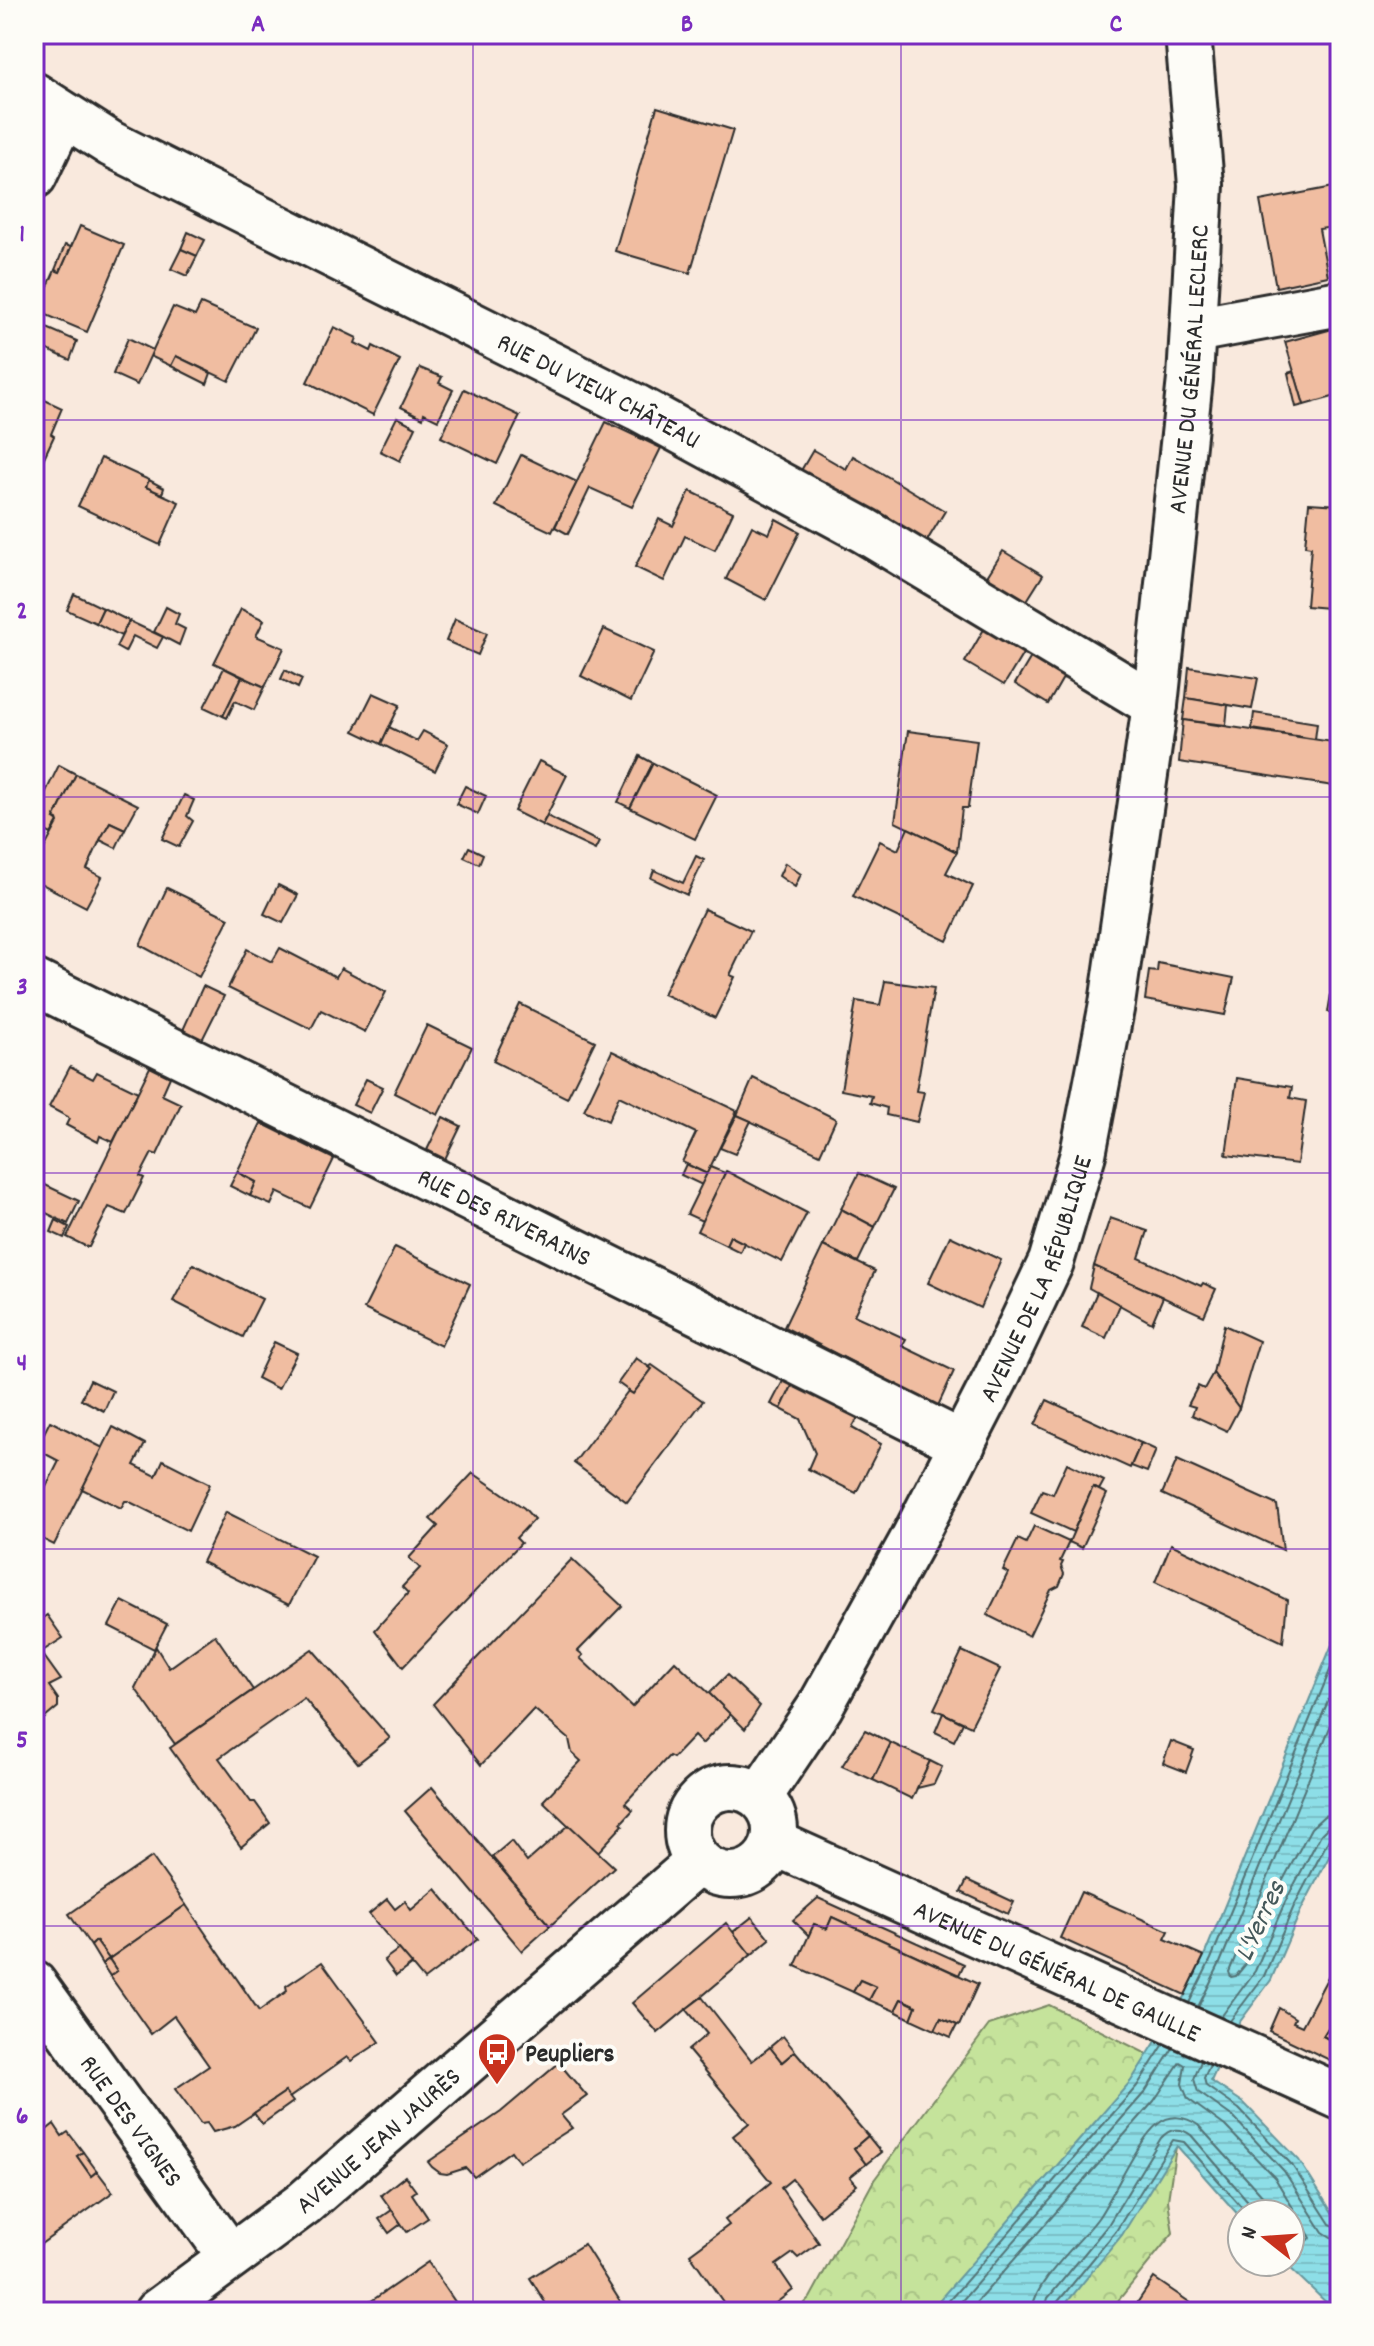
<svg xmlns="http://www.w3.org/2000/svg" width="1374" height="2346" viewBox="0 0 1374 2346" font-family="Dekko,sans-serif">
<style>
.forest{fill:url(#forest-crowns);stroke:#788763;stroke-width:2}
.water{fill:url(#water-rules);stroke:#66969c;stroke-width:2}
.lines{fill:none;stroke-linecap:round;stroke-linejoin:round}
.shore{stroke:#527376;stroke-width:2}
.building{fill:#f0bda1;stroke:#2b2b2b;stroke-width:2}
.minor-casing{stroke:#2b2b2b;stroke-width:50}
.minor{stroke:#fdfcf7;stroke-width:44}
.grid{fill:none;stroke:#7b2cbf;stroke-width:2;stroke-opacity:0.55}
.labels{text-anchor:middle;stroke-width:8;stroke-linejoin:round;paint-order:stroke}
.street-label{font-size:26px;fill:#2b2b2b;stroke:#fdfcf7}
.poi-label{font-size:26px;font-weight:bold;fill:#2b2b2b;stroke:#fdfcf7;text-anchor:start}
.water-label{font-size:28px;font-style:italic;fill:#44585a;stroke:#fdfcf7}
.neatline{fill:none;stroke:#7b2cbf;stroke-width:3}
.grid-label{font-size:26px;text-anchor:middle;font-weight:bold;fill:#7b2cbf}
</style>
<defs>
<pattern id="forest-crowns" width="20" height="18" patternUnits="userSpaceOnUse" patternTransform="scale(2)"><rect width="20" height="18" fill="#c5e39b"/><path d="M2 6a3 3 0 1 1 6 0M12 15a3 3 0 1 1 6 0" fill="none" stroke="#a9c386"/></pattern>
<pattern id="water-rules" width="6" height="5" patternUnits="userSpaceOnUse" patternTransform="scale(2)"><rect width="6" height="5" fill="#8ddee7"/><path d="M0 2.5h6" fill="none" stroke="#7abfc6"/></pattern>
</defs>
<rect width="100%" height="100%" fill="#f9e9dd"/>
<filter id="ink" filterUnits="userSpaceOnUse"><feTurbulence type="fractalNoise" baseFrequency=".0125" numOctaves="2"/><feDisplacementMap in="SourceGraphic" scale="16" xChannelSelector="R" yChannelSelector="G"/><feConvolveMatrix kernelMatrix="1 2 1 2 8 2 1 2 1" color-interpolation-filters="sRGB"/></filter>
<g filter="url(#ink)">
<path class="forest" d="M1049,2005L1163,2062L1181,2113L1168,2200L1173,2233L1109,2312H796L810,2298L874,2180L989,2025Z"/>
<path class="water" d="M1340,1625V1836L1301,1910L1271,1980L1236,2027L1211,2081L1244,2103L1299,2160L1340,2225V2312H1336L1284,2262H1290V2214H1242V2219L1177,2146L1122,2235L1059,2312H925L934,2306L1131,2081L1185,1995L1204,1956Z"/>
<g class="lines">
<g class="shore">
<path d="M1340,1703L1229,1972L1231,1977L1236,1976L1245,1965L1274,1897L1311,1828L1324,1816L1340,1813"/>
<path d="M1189,2003L1211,1959L1340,1646"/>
<path d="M1198,2007L1220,1963L1340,1672"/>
<path d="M1221,2017L1255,1971L1285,1902L1321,1834L1329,1826L1340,1825"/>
<path d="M1230,2021L1264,1976L1294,1906L1329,1839L1340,1835"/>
<path d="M1201,2061L1194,2079L1198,2092L1233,2117L1284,2171L1323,2232L1331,2237L1340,2238"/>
<path d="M1210,2065L1204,2078L1206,2086L1239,2109L1292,2165L1330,2224L1340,2228"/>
<path d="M939,2312L1137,2086L1164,2044"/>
<path d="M952,2312L1145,2092L1173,2048"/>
<path d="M968,2312L1154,2101L1180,2062L1185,2065L1182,2084L1188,2099L1225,2126L1275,2178L1311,2238L1306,2241L1290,2233"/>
<path d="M1032,2312C1033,2282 1080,2243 1098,2218C1114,2195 1139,2138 1158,2124C1170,2114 1185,2116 1198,2125L1265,2199L1272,2214"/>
<path d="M1044,2312L1048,2298L1108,2225L1161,2138C1170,2128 1181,2127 1191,2135L1259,2214"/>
<path d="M1054,2312L1056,2304L1116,2231L1173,2140L1184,2142L1248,2214"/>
</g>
</g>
<g class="building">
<path d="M657,107L733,130L690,273L615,251Z"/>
<path d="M1339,186L1340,226L1319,229L1328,276L1276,287L1260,201Z"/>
<path d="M80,226L124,245L87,332L37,311L55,270L60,272Z"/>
<path d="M188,232L205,240L197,256L181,249Z"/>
<path d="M65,245L71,247L60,272L55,270Z"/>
<path d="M181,249L197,256L187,276L171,269Z"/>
<path d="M201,304L256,328L229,381L176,356L171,366L150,356L173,307L195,316Z"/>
<path d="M40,325L77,341L70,360L34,344Z"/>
<path d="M334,327L357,338L355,343L371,351L373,346L400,360L373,415L307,382Z"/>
<path d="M1336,328L1340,343V395L1304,405L1285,342Z"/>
<path d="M128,338L153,350L137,385L113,374Z"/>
<path d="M176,356L211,373L207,384L171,366Z"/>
<path d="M420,368L442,377L439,383L453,390L438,420L424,413L423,418L401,407Z"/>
<path d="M1294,371L1304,405L1296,407L1288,373Z"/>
<path d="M464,389L520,416L497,464L441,437Z"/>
<path d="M34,395L62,408L51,434L54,436L34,479Z"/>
<path d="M397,417L416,427L400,461L380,451Z"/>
<path d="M606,422L661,448L632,507L590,488L568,534L555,527Z"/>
<path d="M813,450L846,469L853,456L945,511L922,549L799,474Z"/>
<path d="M521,455L577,482L552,532L496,506Z"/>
<path d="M101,458L149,480L146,487L179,502L160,545L78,506Z"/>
<path d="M149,480L164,488L162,494L146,487Z"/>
<path d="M690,491L733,512L715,550L685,536L664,581L635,567L659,519L673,526Z"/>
<path d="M1309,503L1340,505V609L1306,606L1311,547L1305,546Z"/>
<path d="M776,519L800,532L766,600L726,579L752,526L769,534Z"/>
<path d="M1003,551L1043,575L1021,610L981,586Z"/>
<path d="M74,594L103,608L96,623L67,610Z"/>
<path d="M166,607L179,614L175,624L185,629L179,645L154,632Z"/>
<path d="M103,608L129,621L121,636L96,623Z"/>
<path d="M241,609L264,620L256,636L284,648L265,687L214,663Z"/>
<path d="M455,619L487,633L478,655L446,641Z"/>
<path d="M129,621L163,637L157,648L133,636L125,652L116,647Z"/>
<path d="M987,624L1027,647L1004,685L965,662Z"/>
<path d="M604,629L654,652L631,701L581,676Z"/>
<path d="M1034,652L1067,671L1048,704L1015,684Z"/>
<path d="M1189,667L1258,678L1252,709L1186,698Z"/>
<path d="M224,668L242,677L223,716L204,707Z"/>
<path d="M285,670L302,679L298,688L281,679Z"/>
<path d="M242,677L265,687L254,710L235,701L227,718L223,716Z"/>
<path d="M373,693L400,705L381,744L354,731Z"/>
<path d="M1186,698L1228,705L1226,725L1183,720Z"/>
<path d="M1254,713L1317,723L1315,739L1252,729Z"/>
<path d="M1183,720L1340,743V787L1179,762Z"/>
<path d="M389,727L417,741L423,731L448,744L435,771L381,744Z"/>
<path d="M908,731L977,740L968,808H962L957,852L895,822Z"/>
<path d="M640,756L653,763L630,808L618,802Z"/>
<path d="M539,761L567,775L542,825L514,811Z"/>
<path d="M653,763L717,795L695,839L630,808Z"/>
<path d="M59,765L76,774L54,819L58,822L51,834L34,825V816Z"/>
<path d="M76,774L138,805L125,829L110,822L100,840L87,869L102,877L86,907L34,880V867L58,823L57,820L54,819Z"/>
<path d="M465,786L486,796L478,814L456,804Z"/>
<path d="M184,795L194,800L187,816L193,821L179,847L162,839Z"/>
<path d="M547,816L599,842L595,850L542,825Z"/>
<path d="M110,822L125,829L116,848L100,840Z"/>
<path d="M908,828L957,852L946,873L973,886L947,941L853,896L880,841L898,850Z"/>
<path d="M469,847L483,854L479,864L464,857Z"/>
<path d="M696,856L704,860L687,895L651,878L654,870L683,883Z"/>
<path d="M785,863L801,874L795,887L779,876Z"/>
<path d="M278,885L298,895L283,923L264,914Z"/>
<path d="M167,888L229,918L199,977L140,945Z"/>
<path d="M704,909L751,931L730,975L735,977L715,1018L663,994Z"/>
<path d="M280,948L336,977L341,968L386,992L365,1032L321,1010L311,1029L228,988L247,949L272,962Z"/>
<path d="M1158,963L1234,978L1225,1015L1145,1000L1149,971L1157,972Z"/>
<path d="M885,981L934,988L916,1091L924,1092L917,1122L886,1115L887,1108L870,1103L872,1096L841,1090L856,1001L880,1005Z"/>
<path d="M203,986L224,996L202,1040L183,1030Z"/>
<path d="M1332,988L1340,989V1029L1336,1028L1338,1014L1328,1012Z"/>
<path d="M520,1004L595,1041L567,1098L493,1061Z"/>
<path d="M427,1025L472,1047L438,1115L394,1093Z"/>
<path d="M612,1051L737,1111L707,1174L682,1162L696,1133L619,1096L608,1121L584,1110Z"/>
<path d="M70,1067L93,1079L97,1072L138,1092L113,1142L100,1136L98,1142L66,1125L69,1119L68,1117L49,1107Z"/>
<path d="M150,1067L170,1077L162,1095L181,1104L157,1155L152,1153L140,1176L144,1178L126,1214L109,1207L89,1247H87L67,1237Z"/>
<path d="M753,1078L836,1119L820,1154L737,1115Z"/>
<path d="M1237,1078L1292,1087L1290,1098L1306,1101L1297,1164L1226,1155Z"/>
<path d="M366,1079L383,1087L370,1113L353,1105Z"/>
<path d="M737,1115L751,1121L735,1154L720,1148Z"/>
<path d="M443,1117L461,1126L445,1159L427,1150Z"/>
<path d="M261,1123L334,1159L310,1208L277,1192L271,1205L250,1196L256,1182L237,1172Z"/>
<path d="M686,1164L707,1174L702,1185L681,1175Z"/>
<path d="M710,1167L725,1173L702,1221L687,1214Z"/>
<path d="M726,1171L807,1213L782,1262L730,1236L726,1245L697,1231Z"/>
<path d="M237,1172L256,1182L250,1196L230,1186Z"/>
<path d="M859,1173L894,1189L875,1227L841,1209Z"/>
<path d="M41,1183L79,1201L68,1224L34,1207V1198Z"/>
<path d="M841,1209L875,1227L858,1262L823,1246Z"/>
<path d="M1110,1218L1148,1231L1139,1258L1201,1286L1203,1283L1216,1289L1204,1316L1094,1266Z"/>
<path d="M56,1220L69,1227L64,1238L51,1232Z"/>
<path d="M730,1236L744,1243L740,1252L726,1245Z"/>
<path d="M950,1236L1001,1260L980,1308L928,1283Z"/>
<path d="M823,1246L875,1271L854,1315L906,1339L902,1346L954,1371L938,1406L784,1327Z"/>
<path d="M395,1247L470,1284L441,1346L364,1309Z"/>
<path d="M193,1264L262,1299L243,1337L173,1301Z"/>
<path d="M1094,1266L1163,1297L1152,1323L1089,1288Z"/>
<path d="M1097,1292L1120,1305L1106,1338L1082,1327Z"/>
<path d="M1224,1325L1259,1341L1239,1408L1213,1373Z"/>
<path d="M274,1342L297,1353L278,1389L257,1378Z"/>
<path d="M636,1358L652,1369L633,1394L618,1383Z"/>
<path d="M652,1365L703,1401L627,1502L574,1463L628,1391L633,1394L652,1369L649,1367Z"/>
<path d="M1213,1373L1239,1408L1227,1431L1192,1415L1195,1407L1188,1405L1198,1386L1204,1389Z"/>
<path d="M784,1379L793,1384L781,1409L771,1404Z"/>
<path d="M90,1380L113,1391L104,1411L81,1399Z"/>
<path d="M793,1384L859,1416L852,1428L881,1444L856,1493L808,1469L815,1453L800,1419L781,1409Z"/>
<path d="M1047,1400L1141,1443L1130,1468L1035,1425Z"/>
<path d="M50,1421L103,1448L54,1545L34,1535V1501L38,1503L59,1461L36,1449Z"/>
<path d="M113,1427L145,1444L134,1465L156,1476L163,1460L210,1484L188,1531L128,1501H125L121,1508L82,1489Z"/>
<path d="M1141,1443L1156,1450L1147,1472L1131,1466Z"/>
<path d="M1177,1460L1277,1505L1283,1550L1162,1494Z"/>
<path d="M1067,1463L1104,1481L1099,1490L1093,1487L1073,1532L1031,1513L1042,1490L1053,1494Z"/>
<path d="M473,1473L524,1508L534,1519L516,1538L521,1543L403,1667L375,1630L408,1593L402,1587L420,1568L409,1558L438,1526L430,1519Z"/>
<path d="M1093,1487L1107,1494L1082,1548L1069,1542Z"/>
<path d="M226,1512L314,1556L289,1605L202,1562Z"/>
<path d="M1034,1526L1069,1542L1060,1561L1063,1562L1061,1566L1064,1574L1059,1586L1051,1590L1029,1636L987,1615L1008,1573L1003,1570L1018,1539L1026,1543Z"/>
<path d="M1171,1544L1287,1600L1283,1642L1155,1582Z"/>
<path d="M572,1559L622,1606L578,1651L583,1655L580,1658L632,1707L675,1661L731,1714L702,1744L694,1736L673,1758L669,1756L625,1803L633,1810L621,1823L623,1825L597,1853L543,1801L581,1761L572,1753L569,1739L534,1709L481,1765L433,1704Z"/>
<path d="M122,1601L167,1624L154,1649L109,1626Z"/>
<path d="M47,1615L63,1638L41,1652L61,1680L49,1686L58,1699V1707L45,1718H41L34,1715V1624Z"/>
<path d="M215,1635L253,1690L175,1744L135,1688L156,1647L169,1668Z"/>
<path d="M312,1649L390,1738L358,1763L304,1698L219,1758L251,1802H255L270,1823L241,1847L170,1748Z"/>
<path d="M962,1651L1000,1669L971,1726L934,1709Z"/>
<path d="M727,1675L760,1706L745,1729L709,1693Z"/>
<path d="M943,1713L963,1723L954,1741L935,1732Z"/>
<path d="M865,1730L891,1743L873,1780L842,1766Z"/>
<path d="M1171,1741L1194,1750L1186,1772L1163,1763Z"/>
<path d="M891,1743L930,1761L912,1799L873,1780Z"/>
<path d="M930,1761L942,1767L934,1784L917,1788Z"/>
<path d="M432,1787L550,1926L522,1951L405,1811Z"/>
<path d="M569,1825L614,1867L550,1926L492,1857L511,1841L527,1862Z"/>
<path d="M152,1857L186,1905L109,1959L96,1941L91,1946L69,1914Z"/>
<path d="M967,1880L1014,1902L1008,1914L961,1892Z"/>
<path d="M436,1889L478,1939L424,1980L369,1914L387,1899L395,1909L405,1901L411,1910Z"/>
<path d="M1081,1892L1169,1931L1165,1939L1204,1956L1185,1995L1060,1938Z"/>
<path d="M818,1898L964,1964L959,1975L832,1917L827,1929L814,1924L809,1936L793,1920Z"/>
<path d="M186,1905L259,2011L287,1991L286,1986L322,1962L380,2042L351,2061L347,2057L289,2098L285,2092L235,2126L213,2132L207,2123L201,2124L175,2089L209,2066L174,2016L151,2034L110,1976L117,1971L109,1959Z"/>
<path d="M752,1917L770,1939L751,1955L733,1932Z"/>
<path d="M832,1917L978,1984L959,2026L941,2018L935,2030L911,2019L916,2006L901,1999L895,2011L869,2000L876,1987L860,1980L853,1992L795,1966L814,1924L827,1929Z"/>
<path d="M726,1923L751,1955L658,2033L632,2003Z"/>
<path d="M96,1941L109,1959L102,1964L91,1946Z"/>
<path d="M399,1949L412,1964L396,1976L384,1960Z"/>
<path d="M1340,1954V2034L1328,2028L1323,2036L1340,2045V2065L1269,2031L1279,2008L1295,2018L1293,2022L1302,2026Z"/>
<path d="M109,1959L117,1971L110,1976L102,1964Z"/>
<path d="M860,1980L876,1987L869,2000L853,1992Z"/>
<path d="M702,1997L752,2061L770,2047L782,2062L795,2051L868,2136L854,2148L866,2164L850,2177L857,2185L820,2215L792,2179L781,2188L819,2243L798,2258L793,2253L776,2265L793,2290L764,2312H730L690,2254L729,2225L725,2220L771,2182L733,2136L749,2123L688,2050L707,2034L686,2009Z"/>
<path d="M901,1999L916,2006L911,2019L895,2011Z"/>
<path d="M941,2018L957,2025L951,2037L935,2030Z"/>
<path d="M1328,2028L1340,2034V2045L1323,2036Z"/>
<path d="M783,2036L795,2051L782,2062L770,2047Z"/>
<path d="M559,2063L587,2096L561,2115L572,2128L519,2162L511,2151L474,2177L466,2168L447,2174L440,2173L432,2167L428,2162L501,2112Z"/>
<path d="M285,2092L293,2102L262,2124L254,2113Z"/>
<path d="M54,2124L62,2136L68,2132L83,2152L77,2156L91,2176L97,2171L113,2192L34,2249V2140Z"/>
<path d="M868,2136L881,2152L866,2164L854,2148Z"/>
<path d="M83,2152L97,2171L91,2176L77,2156Z"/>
<path d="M405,2176L416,2191L412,2194L428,2218L407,2232L381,2195Z"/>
<path d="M392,2210L401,2224L389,2233L379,2219Z"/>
<path d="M584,2244L627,2312H551L530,2278Z"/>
<path d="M428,2262L462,2312H363L361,2308Z"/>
<path d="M1154,2278L1204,2312H1131Z"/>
</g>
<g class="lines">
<g class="minor-casing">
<g id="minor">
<path id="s1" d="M34,95L111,144L638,408L865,531L1155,705"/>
<path d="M34,176L63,115"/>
<path d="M1194,330L1340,303"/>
<path id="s2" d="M34,982L963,1444"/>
<circle cx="731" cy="1831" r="44"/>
<path id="s3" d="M760,1796L820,1707L911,1543L995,1380L1051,1262L1083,1154L1112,1004L1155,705L1190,379L1201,185L1188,34"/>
<path id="s4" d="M775,1843L1340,2097"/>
<path id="s5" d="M34,1984L230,2256"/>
<path id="s6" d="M157,2312L303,2204L698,1862"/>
</g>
</g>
<use href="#minor" class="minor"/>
</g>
</g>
<path class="grid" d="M473,34V2312M901,34V2312M34,420H1340M34,797H1340M34,1173H1340M34,1549H1340M34,1926H1340"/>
<defs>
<g id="bus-pin" transform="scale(2)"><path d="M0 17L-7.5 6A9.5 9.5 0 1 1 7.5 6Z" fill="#c8321e" stroke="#fdfcf7"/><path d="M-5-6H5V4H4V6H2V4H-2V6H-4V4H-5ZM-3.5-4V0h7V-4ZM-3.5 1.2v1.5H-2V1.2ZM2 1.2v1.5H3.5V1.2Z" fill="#fff"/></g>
</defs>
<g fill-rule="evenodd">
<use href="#bus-pin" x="497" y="2052"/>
</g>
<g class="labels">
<g class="street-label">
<text dy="9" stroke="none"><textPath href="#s3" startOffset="1514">AVENUE DU GÉNÉRAL LECLERC</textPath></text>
<text dy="9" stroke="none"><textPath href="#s1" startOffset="638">RUE DU VIEUX CHÂTEAU</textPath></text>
<text dy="9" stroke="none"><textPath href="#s2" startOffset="526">RUE DES RIVERAINS</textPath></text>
<text dy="9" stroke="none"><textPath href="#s3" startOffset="588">AVENUE DE LA RÉPUBLIQUE</textPath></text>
<text dy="9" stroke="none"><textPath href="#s4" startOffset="310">AVENUE DU GÉNÉRAL DE GAULLE</textPath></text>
<text dy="9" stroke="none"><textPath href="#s5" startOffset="168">RUE DES VIGNES</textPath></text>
<text dy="9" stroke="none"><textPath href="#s6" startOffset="280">AVENUE JEAN JAURÈS</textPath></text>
</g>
<g class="poi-label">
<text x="525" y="2061">Peupliers</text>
</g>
<g class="water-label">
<text transform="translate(1258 1920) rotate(-65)" y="10">L'Yerres</text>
</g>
</g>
<rect width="1374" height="2346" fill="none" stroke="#fdfcf7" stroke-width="88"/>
<g transform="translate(1266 2238) rotate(287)"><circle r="38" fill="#fdfcf7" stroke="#a9a8a5" stroke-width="2"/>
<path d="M0-6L14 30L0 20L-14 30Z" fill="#c8321e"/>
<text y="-12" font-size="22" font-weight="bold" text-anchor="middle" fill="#2b2b2b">N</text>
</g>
<rect x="44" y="44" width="1286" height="2258" class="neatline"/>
<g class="grid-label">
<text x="258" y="31">A</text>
<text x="687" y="31">B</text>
<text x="1116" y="31">C</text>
<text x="22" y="241">1</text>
<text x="22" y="618">2</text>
<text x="22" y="994">3</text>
<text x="22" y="1370">4</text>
<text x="22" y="1747">5</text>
<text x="22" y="2123">6</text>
</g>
</svg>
